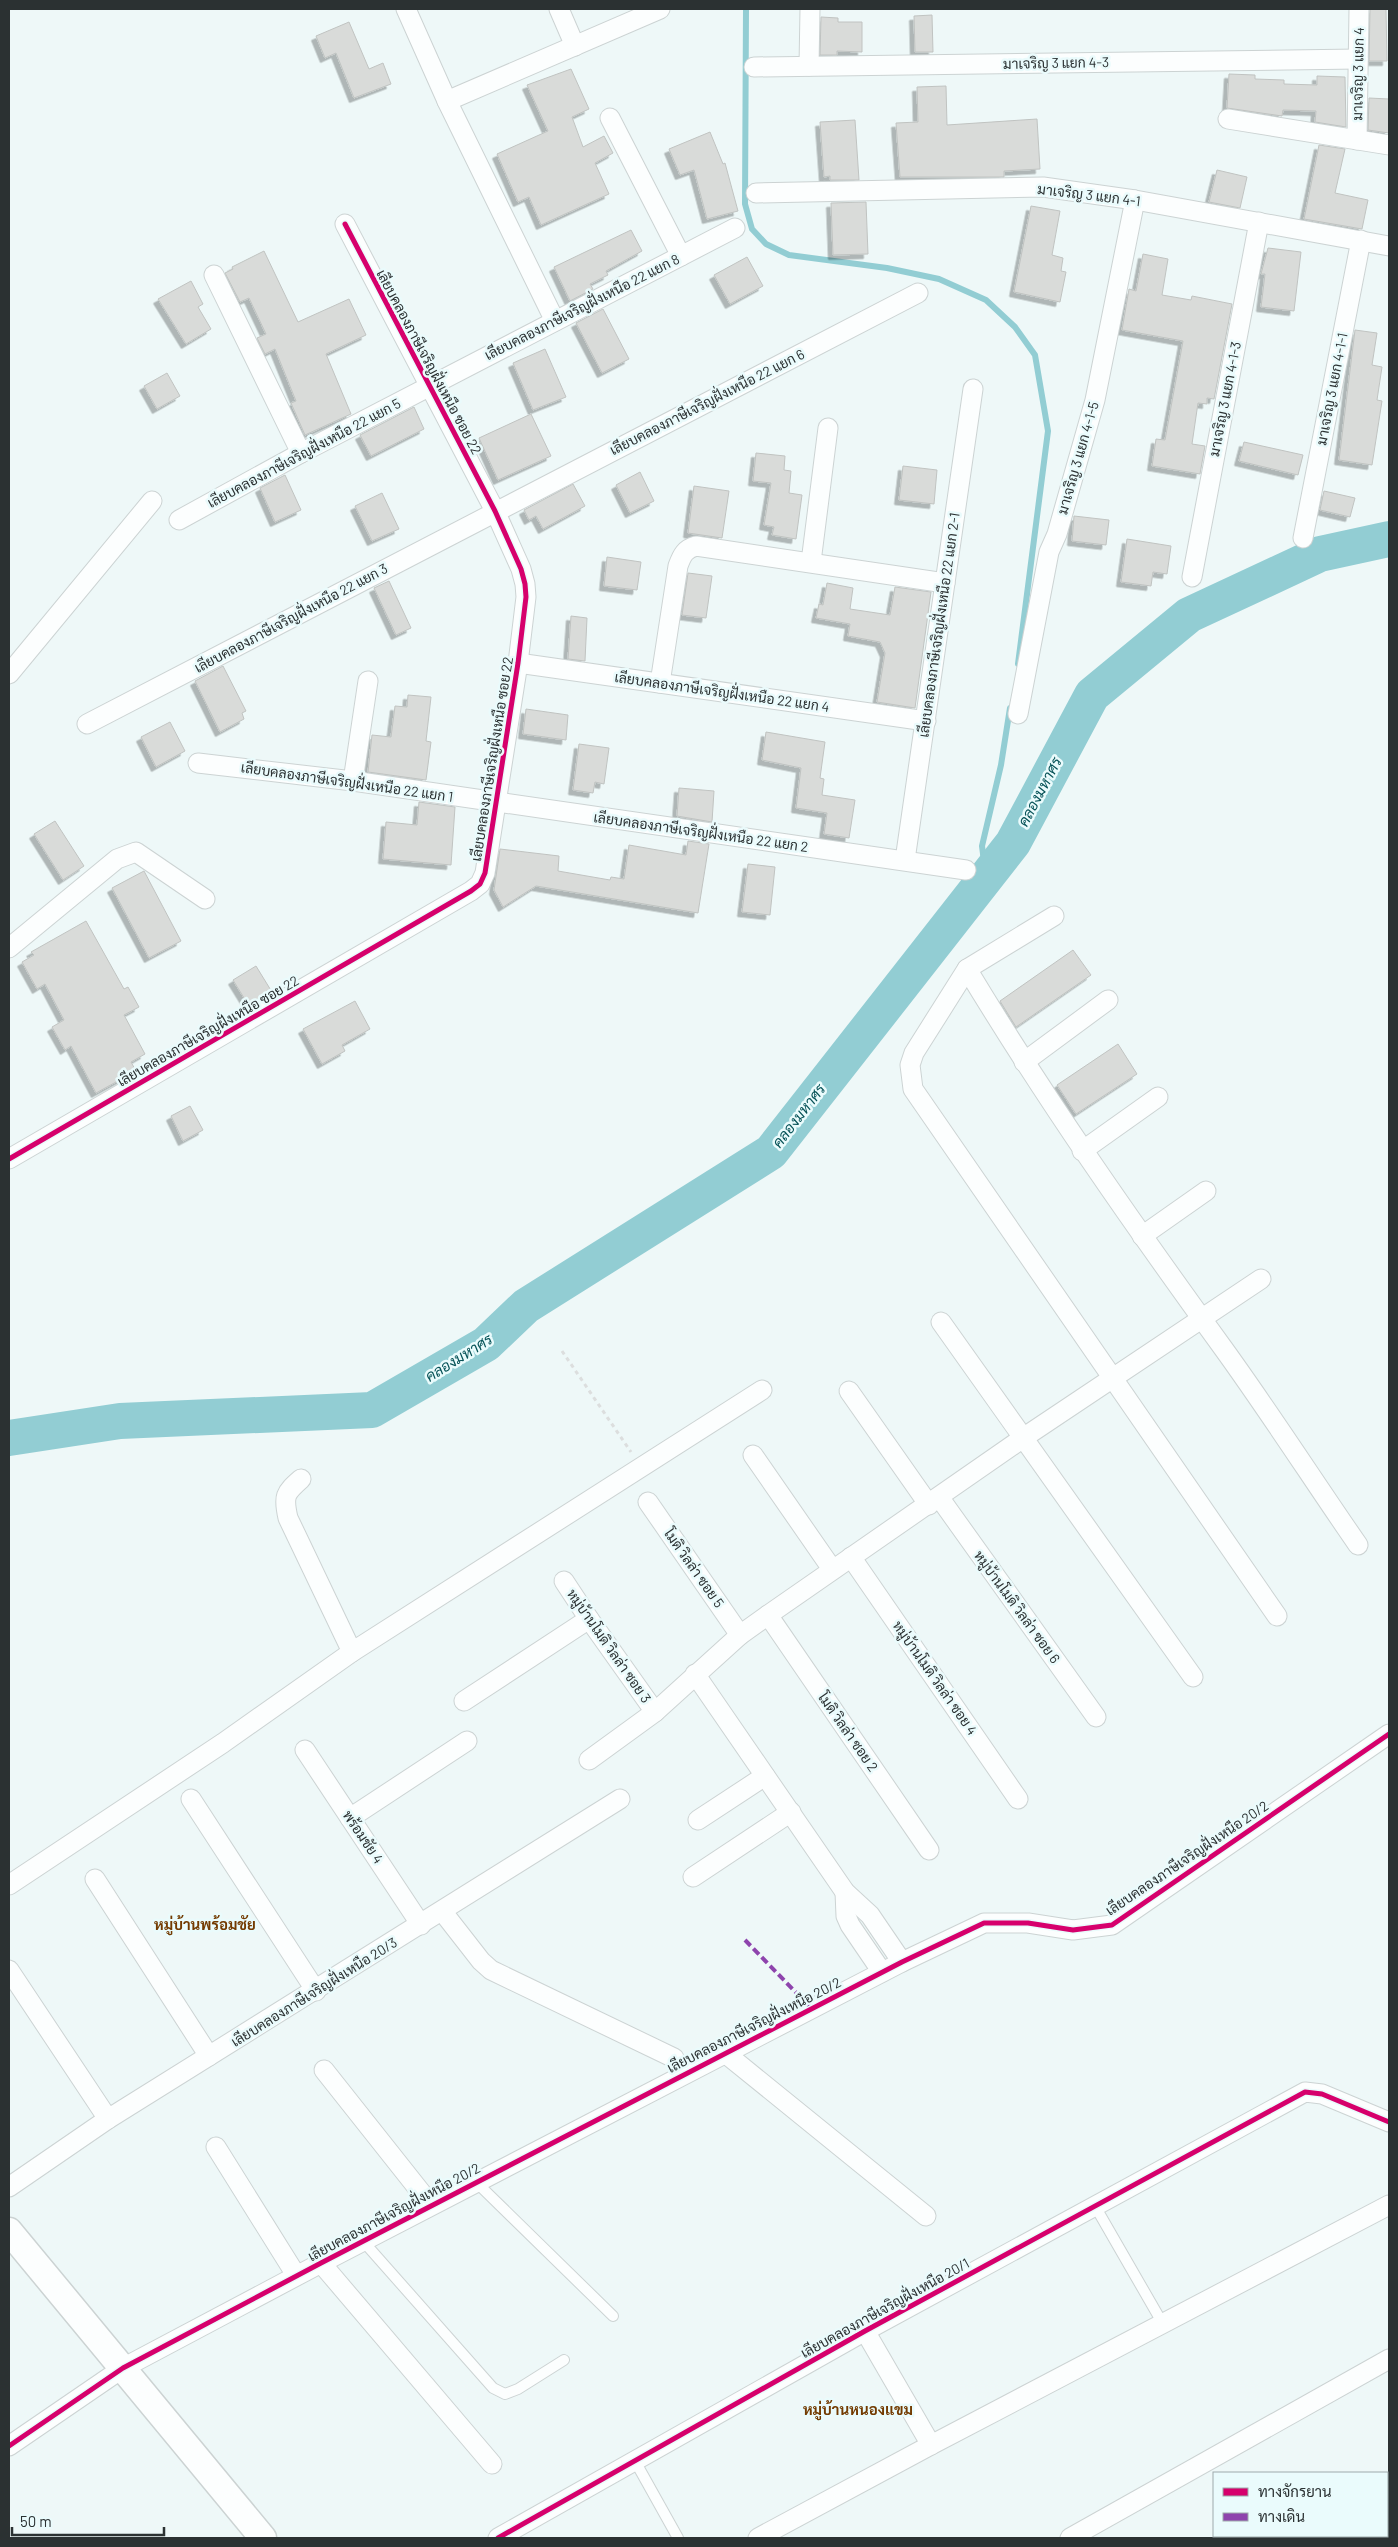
<svg xmlns="http://www.w3.org/2000/svg" width="1398" height="2547" viewBox="0 0 1398 2547" font-family="Barlow,Sarabun,sans-serif">
<style>
.lines{fill:none;stroke-linecap:round;stroke-linejoin:round}
.stream{stroke:#92cdd3;stroke-width:6}
.river{stroke:#92cdd3;stroke-width:36}
.building{fill:#d9dbd9;stroke:#c0c3c1;filter:url(#shadow)}
.service-casing{stroke:#ccd3d3;stroke-width:12}
.minor-casing{stroke:#ccd3d3;stroke-width:21}
.secondary-casing{stroke:#ccd3d3;stroke-width:29}
.path{stroke:#dcdede;stroke-width:3;stroke-dasharray:4 4;stroke-linecap:butt}
.service{stroke:#fcfefe;stroke-width:10}
.minor{stroke:#fcfefe;stroke-width:19}
.secondary{stroke:#fcfefe;stroke-width:26}
.quiet{stroke:#8e44ad;stroke-width:4;stroke-dasharray:8 4;stroke-linecap:butt}
.cycleway-casing{stroke:#eafbfc;stroke-width:8}
.cycleway{stroke:#d6006c;stroke-width:5}
.labels{text-anchor:middle;stroke-width:5;stroke-linejoin:round;paint-order:stroke}
.street-label{font-size:14px;fill:#2b3132;stroke:#eafbfc}
.water-label{font-size:15px;font-style:italic;fill:#065257;stroke:#eafbfc}
.neighbourhood-label{font-size:15px;font-weight:bold;fill:#733a01;stroke:#eafbfc}
</style>
<defs>
<filter id="shadow"><feDropShadow dx="-4.5" dy="4.5" stdDeviation="0" flood-color="#0004"/></filter>
</defs>
<rect width="100%" height="100%" fill="#eef8f8"/>
<g class="lines">
<g class="stream">
<path d="M746,9L745,204L752,229L766,244L789,255L887,268L939,279L986,300L1015,327L1035,355L1048,431L1018,664"/>
<path d="M986,877L982,846L1001,765L1010,708"/>
</g>
<path class="river" d="M9,1438L120,1421L372,1410L486,1344L526,1306L771,1152L1013,843L1092,695L1189,615L1320,554L1389,539"/>
</g>
<g class="building">
<path d="M1370,9H1386L1387,61H1369Z"/>
<path d="M932,15L933,52H915L914,16Z"/>
<path d="M821,17L838,18V22H862V52L837,51V55H820Z"/>
<path d="M349,22L369,69L383,63L391,84L354,98L336,53L325,58L316,36Z"/>
<path d="M571,69L589,109L572,117L583,147L604,136L613,153L595,163L609,194L541,225L529,197L518,202L497,154L548,131L527,85Z"/>
<path d="M1229,74L1255,75V79L1284,80V84L1317,85V76L1345,77L1346,127L1315,122L1316,111L1283,110L1282,116L1227,108Z"/>
<path d="M946,86L947,125L1037,119L1040,169L1004,171V177H900L896,123L918,122L917,87Z"/>
<path d="M1369,98L1389,99V133L1368,130Z"/>
<path d="M855,120L859,180H830V176L824,177L820,122Z"/>
<path d="M710,132L723,164L725,163L738,211L707,219L694,170L680,175L669,149Z"/>
<path d="M1319,145L1345,149L1335,193L1368,200L1362,229L1304,219Z"/>
<path d="M1217,170L1247,177L1240,208L1209,202Z"/>
<path d="M866,202L868,254L833,255L831,203Z"/>
<path d="M1031,206L1060,211L1052,255L1063,258L1061,271L1066,272L1060,302L1014,292Z"/>
<path d="M631,230L642,251L606,271L608,275L590,284L593,289L570,301L554,267Z"/>
<path d="M1268,248L1301,252L1294,311L1261,307L1265,274H1261Z"/>
<path d="M264,251L298,322L349,299L366,335L326,354L351,414L305,435L291,403L296,401L275,349L265,354L257,338L266,334L249,298L240,302L225,273L233,269L232,267Z"/>
<path d="M1143,254L1168,259L1162,295L1191,300L1192,296L1232,304L1214,399L1207,398V404L1198,403L1192,444L1205,446L1200,474L1152,466L1156,439L1165,440L1183,341L1122,330L1129,289L1136,291Z"/>
<path d="M747,257L763,286L730,304L714,275Z"/>
<path d="M191,281L203,304L198,307L211,329L186,344L158,299Z"/>
<path d="M603,309L629,359L602,373L576,323Z"/>
<path d="M1355,330L1377,333L1372,365L1382,367L1377,400L1382,401L1372,465L1339,460Z"/>
<path d="M545,349L566,397L533,410L513,363Z"/>
<path d="M167,373L180,396L157,409L144,386Z"/>
<path d="M414,407L424,429L371,456L360,435Z"/>
<path d="M531,414L551,456L498,480L479,438Z"/>
<path d="M1244,442L1303,455L1298,475L1239,461Z"/>
<path d="M756,453L785,456L784,470L791,471L789,493L802,495L796,539L772,535L774,527L764,525L771,483L753,481Z"/>
<path d="M903,466L937,470L934,504L899,500Z"/>
<path d="M640,472L654,501L630,513L616,485Z"/>
<path d="M285,475L301,510L275,522L260,488Z"/>
<path d="M573,484L585,506L543,529L536,516L529,520L524,510Z"/>
<path d="M694,486L729,491L722,538L688,533Z"/>
<path d="M1324,491L1355,498L1350,517L1320,510Z"/>
<path d="M382,493L399,529L372,541L355,506Z"/>
<path d="M1074,516L1109,520L1106,545L1072,541Z"/>
<path d="M1127,539L1171,546L1167,574L1153,572L1151,586L1121,582Z"/>
<path d="M607,557L641,562L637,590L604,586Z"/>
<path d="M688,573L712,576L706,618L682,615Z"/>
<path d="M389,581L411,628L396,635L374,588Z"/>
<path d="M827,583L853,588L850,609L890,615L895,587L931,592L915,708L877,702L885,653L880,642L848,636L850,624L816,618L819,604L823,605Z"/>
<path d="M571,616L587,618L585,661L568,659Z"/>
<path d="M223,666L246,711L242,713L244,719L220,732L195,681Z"/>
<path d="M408,695L431,697L426,741L431,742L426,780L368,772L372,735L391,737L395,706L407,707Z"/>
<path d="M526,709L568,715L566,740L523,734Z"/>
<path d="M170,722L185,751L156,767L141,737Z"/>
<path d="M766,732L825,742L820,778L824,779L822,795L855,800L849,838L824,834L827,813L796,808L801,768L762,760Z"/>
<path d="M579,744L609,748L604,784L595,782L593,793L573,790Z"/>
<path d="M679,788L714,791L712,822L677,816Z"/>
<path d="M419,802L455,807L451,865L383,859L386,822L417,825Z"/>
<path d="M55,821L84,866L63,880L34,834Z"/>
<path d="M688,841L709,844L698,913L536,886L503,907L494,890L500,849L559,856L558,871L610,880L611,877L624,879L629,845L686,855Z"/>
<path d="M748,864L775,867L770,915L742,912Z"/>
<path d="M144,871L181,941L149,958L112,888Z"/>
<path d="M86,921L124,989L128,987L139,1007L124,1015L145,1054L131,1062L136,1071L96,1093L71,1046L65,1050L52,1027L64,1020L45,984L37,989L22,962L34,955L31,952Z"/>
<path d="M1073,950L1091,975L1016,1027L1000,1001Z"/>
<path d="M256,966L272,992L249,1006L233,980Z"/>
<path d="M355,1001L370,1029L342,1045L345,1051L322,1064L303,1029Z"/>
<path d="M1118,1044L1137,1074L1076,1114L1057,1085Z"/>
<path d="M190,1106L203,1130L183,1141L171,1116Z"/>
</g>
<g class="lines">
<g class="service-casing">
<g id="service">
<path d="M476,2182L613,2316"/>
<path d="M1095,2206L1163,2324"/>
<path d="M363,2241L493,2388L505,2394L518,2389L564,2360"/>
<path d="M635,2461L678,2538"/>
</g>
</g>
<g class="minor-casing">
<g id="minor">
<path d="M406,9L447,101L555,321"/>
<path d="M559,9L575,46"/>
<path d="M809,66L810,9"/>
<path d="M754,67L1358,59"/>
<path d="M447,101L660,9"/>
<path d="M610,118L681,256"/>
<path d="M1228,119L1389,145"/>
<path d="M1357,140L1359,9"/>
<path d="M756,193L1043,187L1135,200L1389,246"/>
<path d="M214,275L301,453"/>
<path d="M179,520L301,453L735,228"/>
<path d="M1303,538L1361,240"/>
<path d="M811,562L828,428"/>
<path d="M1192,577L1259,222"/>
<path d="M518,663L926,721"/>
<path d="M9,674L152,501"/>
<path d="M660,683L678,566C682,555 685,549 696,546L945,583"/>
<path d="M1018,714L1049,552L1057,534L1095,400L1135,200"/>
<path d="M87,724L918,293"/>
<path d="M198,763L353,781L966,870"/>
<path d="M353,781L368,681"/>
<path d="M905,860L973,389"/>
<path d="M1054,916L967,969L914,1053L910,1065L913,1089L1277,1616"/>
<path d="M9,948L117,859L136,852L205,899"/>
<path d="M967,969C1046,1100 1133,1224 1223,1348C1270,1413 1313,1480 1358,1545"/>
<path d="M1024,1062L1108,1000"/>
<path d="M1082,1151L1158,1097"/>
<path d="M9,1159L471,891L480,884L485,873L518,663L526,597L525,584L521,569L495,511L345,224"/>
<path d="M1142,1236L1206,1191"/>
<path d="M941,1322L1193,1677"/>
<path d="M849,1391L929,1505"/>
<path d="M753,1455L832,1569"/>
<path d="M301,1479C285,1493 283,1496 288,1518L352,1652"/>
<path d="M939,1497L1096,1717"/>
<path d="M648,1502L740,1635"/>
<path d="M851,1557L1018,1799"/>
<path d="M564,1581L589,1619L655,1712"/>
<path d="M768,1615L929,1850"/>
<path d="M695,1674L845,1892L870,1915L902,1962"/>
<path d="M464,1701L589,1619"/>
<path d="M305,1750L421,1925"/>
<path d="M589,1760L655,1712L740,1635L768,1615L1023,1438L1261,1279"/>
<path d="M191,1799L316,1991"/>
<path d="M350,1818L467,1741"/>
<path d="M698,1820L765,1776"/>
<path d="M693,1877L791,1812"/>
<path d="M95,1879L209,2056"/>
<path d="M9,1885L223,1743L352,1652L762,1390"/>
<path d="M845,1892L846,1916L850,1925L882,1972"/>
<path d="M442,1911L481,1961L491,1970L674,2058"/>
<path d="M9,1970L108,2119"/>
<path d="M725,2053L926,2216"/>
<path d="M324,2070L431,2205"/>
<path d="M216,2147L296,2275"/>
<path d="M9,2187L108,2119L620,1799"/>
<path d="M321,2263L492,2464"/>
<path d="M865,2331L931,2445"/>
<path d="M9,2446L123,2368L321,2263L902,1962L984,1923H1028L1073,1930L1112,1925L1389,1734"/>
<path d="M498,2538L865,2331L1305,2092L1322,2094L1389,2122"/>
<path d="M758,2538L931,2445L1389,2205"/>
<path d="M1070,2538L1389,2359"/>
</g>
</g>
<g class="secondary-casing">
<path id="secondary" d="M9,2231L263,2538"/>
</g>
<path class="path" d="M562,1351L631,1452"/>
<use href="#service" class="service"/>
<use href="#minor" class="minor"/>
<use href="#secondary" class="secondary"/>
<path class="quiet" d="M745,1940L811,2008"/>
<g class="cycleway-casing">
<g id="cycleway">
<path d="M9,1159L471,891L480,884L485,873L518,663L526,597L525,584L521,569L495,511L345,224"/>
<path d="M9,2446L123,2368L321,2263L902,1962L984,1923H1028L1073,1930L1112,1925L1389,1734"/>
<path d="M498,2538L865,2331L1305,2092L1322,2094L1389,2122"/>
</g>
</g>
<use href="#cycleway" class="cycleway"/>
</g>
<g class="labels">
<g class="street-label">
<text transform="translate(1056 63) rotate(-1)" y="5">มาเจริญ 3 แยก 4-3</text>
<text transform="translate(1358 74) rotate(-89)" y="5">มาเจริญ 3 แยก 4</text>
<text transform="translate(1089 195) rotate(7)" y="5">มาเจริญ 3 แยก 4-1</text>
<text transform="translate(582 307) rotate(-27)" y="5">เลียบคลองภาษีเจริญฝั่งเหนือ 22 แยก 8</text>
<text transform="translate(429 362) rotate(62)" y="5">เลียบคลองภาษีเจริญฝั่งเหนือ ซอย 22</text>
<text transform="translate(1332 389) rotate(-79)" y="5">มาเจริญ 3 แยก 4-1-1</text>
<text transform="translate(1225 399) rotate(-79)" y="5">มาเจริญ 3 แยก 4-1-3</text>
<text transform="translate(707 402) rotate(-27)" y="5">เลียบคลองภาษีเจริญฝั่งเหนือ 22 แยก 6</text>
<text transform="translate(304 453) rotate(-28)" y="5">เลียบคลองภาษีเจริญฝั่งเหนือ 22 แยก 5</text>
<text transform="translate(1078 458) rotate(-74)" y="5">มาเจริญ 3 แยก 4-1-5</text>
<text transform="translate(291 618) rotate(-28)" y="5">เลียบคลองภาษีเจริญฝั่งเหนือ 22 แยก 3</text>
<text transform="translate(939 625) rotate(-82)" y="5">เลียบคลองภาษีเจริญฝั่งเหนือ 22 แยก 2-1</text>
<text transform="translate(722 692) rotate(8)" y="5">เลียบคลองภาษีเจริญฝั่งเหนือ 22 แยก 4</text>
<text transform="translate(492 759) rotate(-81)" y="5">เลียบคลองภาษีเจริญฝั่งเหนือ ซอย 22</text>
<text transform="translate(347 782) rotate(8)" y="5">เลียบคลองภาษีเจริญฝั่งเหนือ 22 แยก 1</text>
<text transform="translate(701 832) rotate(8)" y="5">เลียบคลองภาษีเจริญฝั่งเหนือ 22 แยก 2</text>
<text transform="translate(208 1031) rotate(-30)" y="5">เลียบคลองภาษีเจริญฝั่งเหนือ ซอย 22</text>
<text transform="translate(694 1568) rotate(55)" y="5">โมดิ วิลล่า ซอย 5</text>
<text transform="translate(1017 1607) rotate(54)" y="5">หมู่บ้านโมดิ วิลล่า ซอย 6</text>
<text transform="translate(609 1646) rotate(55)" y="5">หมู่บ้านโมดิ วิลล่า ซอย 3</text>
<text transform="translate(935 1678) rotate(55)" y="5">หมู่บ้านโมดิ วิลล่า ซอย 4</text>
<text transform="translate(848 1732) rotate(55)" y="5">โมดิ วิลล่า ซอย 2</text>
<text transform="translate(363 1837) rotate(56)" y="5">พร้อมชัย 4</text>
<text transform="translate(1187 1858) rotate(-34)" y="5">เลียบคลองภาษีเจริญฝั่งเหนือ 20/2</text>
<text transform="translate(314 1992) rotate(-32)" y="5">เลียบคลองภาษีเจริญฝั่งเหนือ 20/3</text>
<text transform="translate(754 2025) rotate(-27)" y="5">เลียบคลองภาษีเจริญฝั่งเหนือ 20/2</text>
<text transform="translate(394 2212) rotate(-28)" y="5">เลียบคลองภาษีเจริญฝั่งเหนือ 20/2</text>
<text transform="translate(885 2308) rotate(-29)" y="5">เลียบคลองภาษีเจริญฝั่งเหนือ 20/1</text>
</g>
<g class="water-label">
<text transform="translate(1040 792) rotate(-62)" y="5">คลองมหาศร</text>
<text transform="translate(799 1116) rotate(-52)" y="5">คลองมหาศร</text>
<text transform="translate(459 1358) rotate(-32)" y="5">คลองมหาศร</text>
</g>
<g class="neighbourhood-label">
<text x="205" y="1930">หมู่บ้านพร้อมชัย</text>
<text x="858" y="2415">หมู่บ้านหนองแขม</text>
</g>
</g>
<rect width="1398" height="2547" fill="none" stroke="#2b3132" stroke-width="20"/>
<rect x="1213" y="2472" width="175" height="65" fill="#eafbfc" stroke="#9eaaab"/>
<rect x="1223" y="2488" width="25" height="8" fill="#d6006c" stroke="#9eaaab"/>
<text x="1258" y="2497" font-size="15" fill="#2b3132">ทางจักรยาน</text>
<rect x="1223" y="2513" width="25" height="8" fill="#8e44ad" stroke="#9eaaab"/>
<text x="1258" y="2522" font-size="15" fill="#2b3132">ทางเดิน</text>
<path d="M12 2527v8h152v-8" fill="none" stroke="#2b3132" stroke-width="2.5"/>
<text x="20" y="2527" font-size="15" fill="#2b3132" stroke="#eafbfc" stroke-width="4" paint-order="stroke">50 m</text>
</svg>
